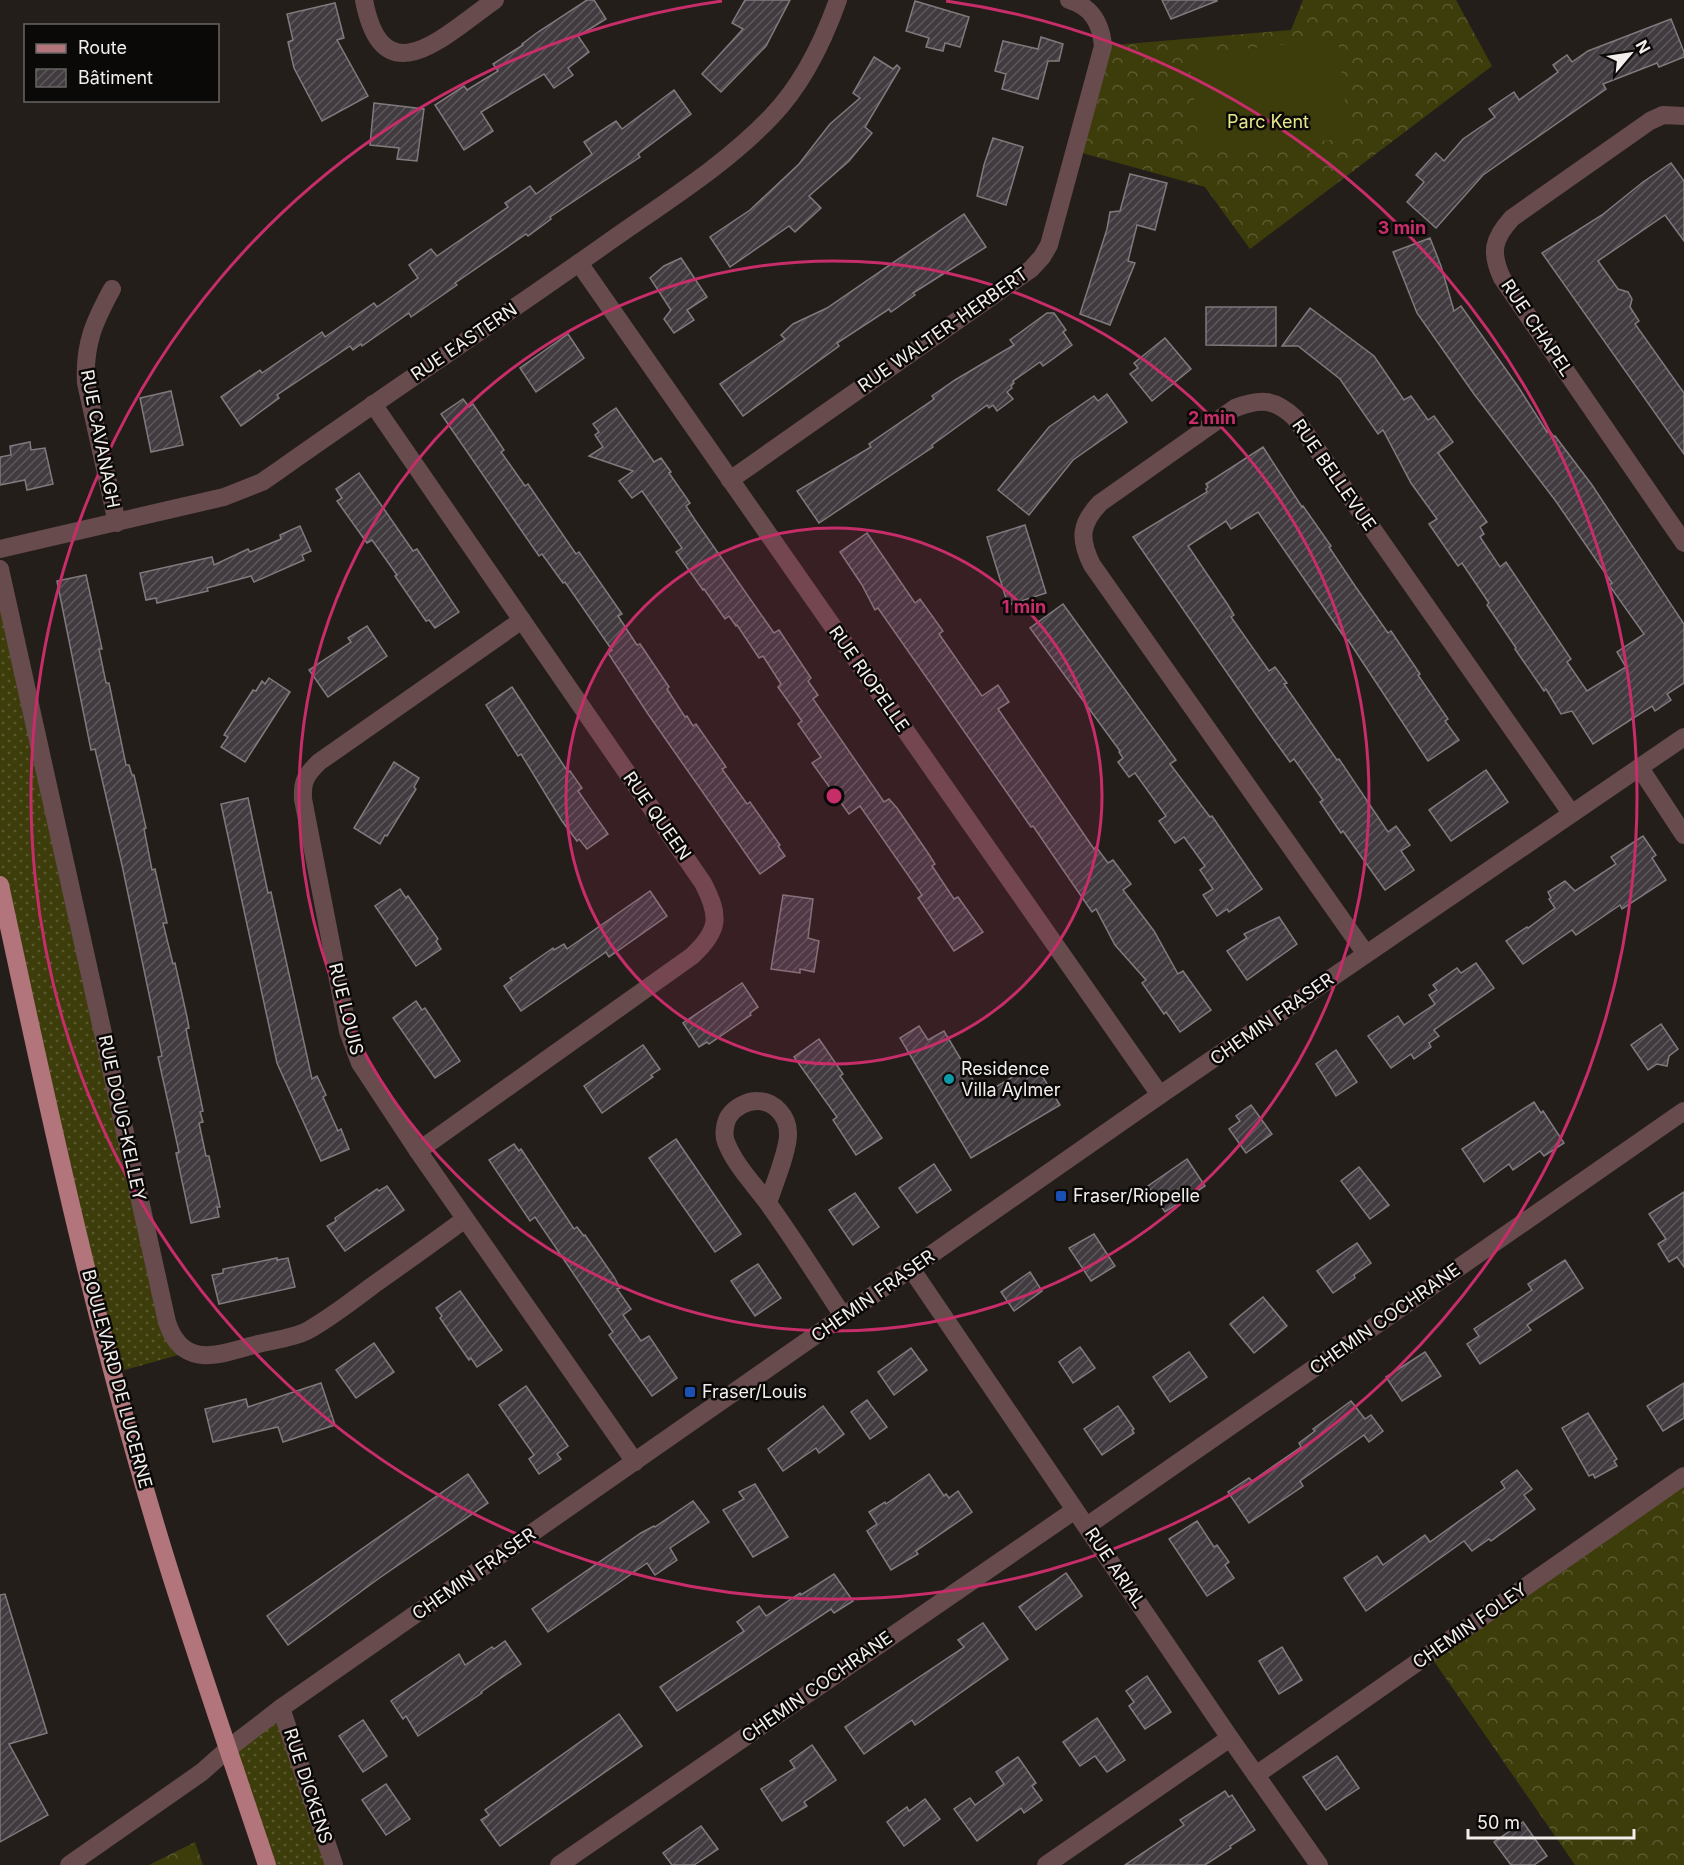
<svg xmlns="http://www.w3.org/2000/svg" width="1684" height="1865" viewBox="0 0 1684 1865" font-family="Inter,sans-serif">
<style>
.grass{fill:url(#grass-dots)}
.forest{fill:url(#forest-crowns)}
.garden{fill:#3d3d0c}
.building{fill:url(#building-hatch);stroke:#807a7e;stroke-width:1.5}
.lines{fill:none;stroke-linecap:round;stroke-linejoin:round}
.minor{stroke:#684b4d;stroke-width:18}
.major{stroke:#b1757b;stroke-width:18}
.ring{fill:none;stroke:#c72d69;stroke-width:3}
.culture-dot{fill:#0f9aa8;stroke:#0b0908;stroke-width:2}
.transit-dot{fill:#1a4fb4;stroke:#0b0908;stroke-width:2}
.labels{text-anchor:middle;stroke-width:5;stroke-linejoin:round;paint-order:stroke}
.park-label{font-size:18px;fill:#e5e888;stroke:#0b0908}
.street-label{font-size:18px;fill:#f2eeeb;stroke:#0b0908}
.poi-label{font-size:18px;fill:#f2eeeb;stroke:#0b0908;text-anchor:start}
.centre{fill:#c72d69;stroke:#0b0908;stroke-width:3}
.ring-label{font-size:18px;text-anchor:middle;font-weight:bold;fill:#c72d69;stroke:#0b0908;stroke-width:5;stroke-linejoin:round;paint-order:stroke}
</style>
<defs>
<pattern id="grass-dots" width="8" height="8" patternUnits="userSpaceOnUse" patternTransform="scale(1.5)"><rect width="8" height="8" fill="#3d3d0c"/><path d="M2 2h.1M6 6h.1" fill="none" stroke="#5a5930" stroke-width="1.8" stroke-linecap="round"/></pattern>
<pattern id="forest-crowns" width="20" height="18" patternUnits="userSpaceOnUse" patternTransform="scale(1.5)"><rect width="20" height="18" fill="#3d3d0c"/><path d="M2 6a3 3 0 1 1 6 0M12 15a3 3 0 1 1 6 0" fill="none" stroke="#5a5930"/></pattern>
<pattern id="building-hatch" width="6" height="6" patternUnits="userSpaceOnUse" patternTransform="scale(1.5)"><rect width="6" height="6" fill="#413b40"/><path d="M-1 1l2-2M0 6l6-6M5 7l2-2" fill="none" stroke="#5d585c"/></pattern>
</defs>
<rect width="100%" height="100%" fill="#241e1b"/>
<g class="grass">
<path d="M0,569L166,1322L189,1352L114,1373L0,885Z"/>
<path d="M281,1708L334,1865H267L229,1748Z"/>
</g>
<g class="forest">
<path d="M1303,0H1456L1492,66L1250,249L1205,187L1075,151L1103,46L1291,30Z"/>
<path d="M1684,1476V1865H1575L1429,1654Z"/>
<path d="M195,1842L203,1865H149Z"/>
</g>
<path class="garden" d="M1338,39L1349,138L1200,154L1189,55Z"/>
<g class="building">
<path d="M587,0H594L606,19L578,36L589,52L568,68L573,75L554,88L544,74L481,112L493,131L464,150L435,105L464,86L467,90L498,71L493,64L523,45L522,44L538,32Z"/>
<path d="M745,0H790L766,46L721,92L702,74L743,29L732,23Z"/>
<path d="M1162,0H1217V1L1171,19Z"/>
<path d="M915,1L969,17L960,47L945,43L943,51L926,47L929,38L906,31Z"/>
<path d="M335,3L344,38L337,40L368,96L322,121L294,68L288,42L293,40L287,14Z"/>
<path d="M1671,19L1684,52V57L1659,67L1657,63L1603,84L1606,89L1483,175L1436,228L1407,202L1424,182L1416,175L1436,153L1444,161L1463,139L1495,117L1489,109L1514,92L1519,100L1558,72L1553,65L1567,55L1572,62L1588,51Z"/>
<path d="M1041,37L1063,44L1059,61H1048L1038,99L1002,89L1006,74L995,71L1003,41L1038,49Z"/>
<path d="M874,57L893,69L897,65L900,68L865,127L872,133L849,161L809,196L821,208L795,232L789,226L730,267L710,237L750,210L799,164L830,124L860,98L853,93Z"/>
<path d="M674,90L691,114L638,154L640,157L550,217L551,219L528,236L526,234L455,283L457,285L411,317L409,313L362,346L361,344L353,350L350,346L277,395L279,398L241,426L221,397L260,370L262,373L322,332L325,337L374,303L377,307L418,278L409,265L431,249L437,256L508,207L505,203L530,186L536,194L592,154L584,142L616,121L622,129Z"/>
<path d="M374,103L424,109L417,161L397,159L399,148L370,145Z"/>
<path d="M993,138L1023,147L1006,205L977,196L984,165Z"/>
<path d="M1671,163L1684,181V241L1665,215L1598,261L1618,289L1628,292L1632,299L1630,307L1639,321L1635,324L1684,393V454L1542,253L1602,215L1643,182Z"/>
<path d="M1130,174L1167,183L1155,230L1137,225L1128,261L1135,263L1110,325L1080,314L1107,229L1110,212L1120,211Z"/>
<path d="M964,214L986,247L913,293L915,295L891,312L889,309L837,343L839,346L743,416L720,384L785,339L781,335L793,324L827,308Z"/>
<path d="M1430,238L1441,266L1454,311L1461,306L1519,388L1547,432L1549,430L1554,437L1555,436L1592,485L1684,624V683L1667,694L1671,700L1655,711L1652,706L1593,744L1572,711L1561,714L1546,689L1544,691L1515,649L1516,648L1487,605L1489,603L1462,563L1458,566L1429,524L1437,519L1411,483L1383,430L1378,434L1340,379L1298,346H1282L1310,308L1374,356L1404,400L1411,396L1428,420L1434,416L1453,442L1438,453L1487,522L1480,527L1484,534L1480,537L1500,567L1506,562L1571,659L1567,662L1587,691L1626,667L1617,652L1644,634L1609,585L1612,583L1555,500L1474,394L1417,313L1393,252Z"/>
<path d="M681,258L707,297L687,310L694,320L674,333L664,319L671,310L650,278L664,266Z"/>
<path d="M1206,307H1276V346L1206,345Z"/>
<path d="M1047,313H1054L1066,330L1063,332L1072,345L1043,366L1040,362L1013,381L1014,383L1011,386L1012,388L1007,392L1013,399L997,411L993,405L989,408L987,405L932,445L933,447L819,523L797,491L871,447L869,444L934,399L932,396L955,380L1014,345L1010,340Z"/>
<path d="M568,334L584,358L536,392L520,368Z"/>
<path d="M1165,338L1191,369L1152,401L1130,374L1138,368L1134,363Z"/>
<path d="M171,391L183,445L151,452L140,398Z"/>
<path d="M1107,394L1127,422L1073,460L1029,515L998,490L1049,427L1094,396L1098,401Z"/>
<path d="M463,399L469,407L473,404L504,450L501,452L525,486L528,484L576,554L579,552L622,614L618,616L637,645L640,644L669,687L667,689L685,717L687,716L693,726L696,724L726,767L722,769L747,804L750,802L780,845L778,846L785,856L760,874L648,714L608,653L612,650L565,582L563,583L542,554L539,556L441,414Z"/>
<path d="M616,408L654,462L661,458L671,472L669,473L690,503L686,506L695,520L774,633L779,630L811,678L808,681L818,695L813,699L884,802L889,799L897,808L928,853L935,864L932,866L954,899L958,897L983,932L954,951L918,898L922,895L860,806L849,814L812,763L821,757L798,724L802,721L778,687L781,684L763,656L759,658L737,625L736,626L729,616L725,619L704,589L703,590L676,552L682,548L642,491L632,498L619,481L633,471L589,456L603,447L595,435L599,432L593,424Z"/>
<path d="M30,442L31,450L45,448L53,484L27,490L25,480L0,485V457L11,455L10,446Z"/>
<path d="M1263,447L1302,507L1303,506L1331,546L1329,547L1355,586L1388,633L1391,631L1420,674L1418,675L1448,719L1445,721L1459,740L1428,761L1348,640L1347,641L1258,512L1231,529L1226,521L1188,546L1228,605L1234,615L1231,617L1269,671L1275,667L1287,683L1284,684L1337,760L1339,759L1388,832L1396,826L1410,845L1401,851L1414,870L1385,890L1343,831L1341,833L1320,802L1323,800L1294,759L1290,762L1257,716L1133,537L1207,492L1206,489L1208,487L1206,484Z"/>
<path d="M359,473L413,551L417,549L459,612L435,628L429,620L426,621L395,576L397,575L372,540L367,543L337,501L342,498L336,489Z"/>
<path d="M1025,525L1046,593L1008,605L987,537Z"/>
<path d="M300,526L311,551L302,555L304,560L254,582L251,576L207,588L208,591L157,603L156,598L146,600L140,573L212,557L214,565L248,549L250,552L281,539L280,535Z"/>
<path d="M867,533L915,603L920,599L943,631L939,634L982,696L998,685L1009,702L998,709L1094,849L1096,847L1108,863L1113,860L1131,884L1123,890L1154,931L1178,974L1183,971L1211,1010L1180,1032L1166,1012L1164,1014L1142,983L1146,980L1115,945L1096,909L1092,912L1033,826L1031,827L878,608L875,610L862,585L840,552Z"/>
<path d="M86,575L102,649H99L106,683H109L126,765H129L132,775H134L146,828L144,829L152,870L155,869L167,923H163L173,964L175,963L187,1017L189,1028L186,1029L203,1111L200,1112L203,1122L199,1123L206,1156H209L220,1207H217L219,1217L191,1223L176,1153L179,1152L158,1057L162,1056L122,865L95,749L91,750L57,581Z"/>
<path d="M1063,604L1176,760L1170,764L1210,817L1212,816L1262,889L1229,912L1227,909L1217,916L1203,895L1213,889L1200,870L1205,866L1184,837L1175,843L1159,821L1166,816L1135,773L1129,777L1118,762L1123,758L1119,752L1120,751L1030,628Z"/>
<path d="M367,626L387,656L328,697L309,670L351,642L348,638Z"/>
<path d="M269,678L290,692L245,762L221,747L228,737L224,735L253,690L256,691L262,681L265,684Z"/>
<path d="M512,687L568,772L570,771L582,788L578,791L608,834L587,849L579,839L577,841L562,821L521,754L518,756L486,705Z"/>
<path d="M394,762L419,778L414,787L416,789L387,836L385,835L380,844L354,828Z"/>
<path d="M1486,770L1508,802L1451,841L1429,810Z"/>
<path d="M248,798L268,893L271,892L312,1079L317,1076L326,1095L323,1097L338,1131L341,1129L349,1149L321,1161L277,1063L221,804Z"/>
<path d="M1643,836L1656,855L1652,858L1666,880L1622,909L1620,905L1576,935L1572,930L1523,964L1506,941L1527,927L1528,928L1555,908L1549,899L1551,898L1548,892L1565,881L1575,891L1616,864L1611,857Z"/>
<path d="M400,889L406,898L408,896L438,939L436,941L441,949L416,966L375,906Z"/>
<path d="M650,891L667,916L609,957L606,952L521,1011L504,986L512,980L510,978L553,948L554,950L564,944L567,949Z"/>
<path d="M783,895L813,899L808,938L819,941L814,972L800,969V973L771,969Z"/>
<path d="M1279,917L1297,944L1247,980L1227,951L1247,938L1244,934Z"/>
<path d="M1476,963L1494,988L1434,1030L1439,1036L1429,1043L1431,1047L1414,1059L1411,1054L1391,1068L1368,1036L1398,1016L1404,1025L1435,1004L1429,995L1437,990L1433,985L1457,968L1461,973Z"/>
<path d="M742,983L758,1007L750,1013L751,1015L709,1044L707,1042L699,1047L683,1023Z"/>
<path d="M416,1001L422,1010L425,1008L460,1061L435,1078L393,1018Z"/>
<path d="M1661,1024L1678,1049L1669,1056L1667,1066L1657,1064L1648,1070L1631,1045Z"/>
<path d="M919,1026L928,1040L944,1031L982,1095L1035,1064L1060,1105L971,1158L900,1038Z"/>
<path d="M819,1039L843,1074L840,1076L882,1138L856,1155L833,1120L837,1117L794,1057Z"/>
<path d="M643,1045L660,1069L651,1075L653,1077L602,1113L584,1086Z"/>
<path d="M1336,1050L1357,1082L1336,1096L1316,1064Z"/>
<path d="M1534,1102L1541,1113L1543,1111L1564,1143L1544,1156L1540,1151L1513,1170L1509,1164L1484,1182L1462,1149Z"/>
<path d="M1251,1105L1272,1134L1246,1153L1229,1129L1240,1121L1236,1116Z"/>
<path d="M676,1139L741,1234L715,1252L649,1158Z"/>
<path d="M514,1144L519,1151L521,1149L574,1229L577,1227L584,1236L585,1235L614,1277L620,1288L617,1289L631,1309L623,1315L641,1341L649,1336L677,1378L652,1396L609,1335L613,1332L535,1217L530,1221L489,1160Z"/>
<path d="M1187,1159L1205,1186L1165,1212L1148,1186Z"/>
<path d="M934,1164L951,1190L917,1213L899,1188Z"/>
<path d="M1359,1167L1389,1205L1370,1219L1341,1181Z"/>
<path d="M387,1186L404,1210L345,1251L327,1226L336,1221L335,1218L377,1189L379,1191Z"/>
<path d="M1684,1192V1267L1677,1257L1669,1262L1658,1244L1666,1239L1649,1214Z"/>
<path d="M855,1193L879,1227L853,1245L829,1210Z"/>
<path d="M1094,1234L1115,1266L1091,1281L1069,1248Z"/>
<path d="M1357,1243L1371,1263L1354,1275L1355,1278L1333,1293L1317,1271Z"/>
<path d="M277,1258V1260L288,1258L295,1287L219,1304L212,1275L223,1273V1269Z"/>
<path d="M1565,1260L1583,1288L1527,1325L1531,1330L1480,1364L1467,1344L1479,1336L1474,1329L1532,1290L1528,1284Z"/>
<path d="M758,1264L781,1298L755,1316L731,1281Z"/>
<path d="M1030,1272L1042,1291L1014,1311L1001,1292Z"/>
<path d="M460,1291L502,1350L477,1367L471,1358L469,1360L440,1318L442,1316L436,1308Z"/>
<path d="M1263,1297L1287,1326L1254,1353L1230,1324Z"/>
<path d="M374,1343L394,1372L356,1398L336,1370Z"/>
<path d="M1080,1347L1095,1368L1073,1383L1059,1362Z"/>
<path d="M911,1348L927,1370L894,1395L878,1372Z"/>
<path d="M1189,1352L1207,1377L1170,1402L1153,1377Z"/>
<path d="M1425,1352L1441,1376L1402,1401L1386,1377Z"/>
<path d="M321,1383L335,1425L283,1442L278,1427L213,1442L205,1409L246,1399L248,1407Z"/>
<path d="M1684,1383V1418L1663,1431L1647,1406Z"/>
<path d="M526,1386L568,1446L557,1454L561,1459L539,1474L529,1459L534,1455L499,1405Z"/>
<path d="M867,1400L887,1427L870,1439L851,1412Z"/>
<path d="M1351,1401L1365,1419L1371,1415L1383,1431L1369,1442L1364,1435L1300,1481L1303,1486L1249,1523L1228,1492L1249,1478L1252,1481L1301,1447L1299,1443L1315,1431L1313,1429Z"/>
<path d="M823,1406L844,1434L819,1453L816,1448L783,1471L768,1449Z"/>
<path d="M1118,1406L1134,1429L1132,1430L1134,1433L1102,1455L1084,1429Z"/>
<path d="M1588,1413L1617,1459L1614,1461L1617,1466L1595,1478L1593,1474L1589,1476L1562,1428Z"/>
<path d="M1517,1470L1532,1489L1524,1495L1535,1509L1491,1541L1489,1539L1472,1551L1464,1541L1366,1611L1344,1578L1377,1556L1383,1565L1425,1535L1430,1542L1505,1488L1501,1482Z"/>
<path d="M468,1474L488,1503L378,1579L288,1645L267,1616Z"/>
<path d="M929,1474L944,1496L946,1494L949,1498L958,1491L972,1512L916,1551L918,1554L891,1570L867,1531L877,1524L869,1512L885,1502L886,1504Z"/>
<path d="M755,1484L788,1537L753,1557L723,1510L744,1499L739,1492Z"/>
<path d="M693,1501L709,1522L670,1548L677,1560L655,1575L647,1563L548,1632L532,1609L641,1533L654,1526L655,1527Z"/>
<path d="M1197,1521L1214,1547L1217,1545L1229,1562L1225,1565L1234,1578L1207,1596L1169,1539Z"/>
<path d="M1066,1573L1082,1596L1036,1630L1019,1607Z"/>
<path d="M834,1574L853,1601L834,1613L831,1609L677,1711L660,1687L744,1631L737,1622L759,1606L766,1616L800,1593L801,1595Z"/>
<path d="M5,1594L47,1733L9,1744L48,1815L0,1842V1595Z"/>
<path d="M983,1623L1008,1659L915,1725L912,1720L864,1754L845,1727L964,1647L958,1640Z"/>
<path d="M505,1641L521,1664L481,1692L482,1693L418,1736L406,1716L403,1719L391,1701L459,1654L465,1665L492,1647L494,1649Z"/>
<path d="M1282,1647L1302,1680L1279,1694L1259,1661Z"/>
<path d="M1147,1676L1171,1712L1145,1729L1129,1706L1134,1702L1126,1691Z"/>
<path d="M619,1714L642,1746L500,1846L481,1820L489,1815L485,1810Z"/>
<path d="M1097,1718L1125,1760L1107,1772L1095,1756L1080,1766L1063,1742Z"/>
<path d="M363,1720L387,1756L363,1772L339,1736Z"/>
<path d="M812,1745L836,1780L804,1802L807,1806L782,1821L761,1789L795,1768L790,1761Z"/>
<path d="M1337,1756L1359,1788L1326,1810L1303,1777Z"/>
<path d="M1018,1757L1036,1783L1032,1786L1042,1800L1024,1813L1021,1808L977,1841L954,1809L970,1798L975,1805L1004,1784L996,1772Z"/>
<path d="M386,1784L410,1819L386,1835L362,1800Z"/>
<path d="M1225,1791L1229,1797L1232,1795L1255,1830L1230,1846L1231,1848L1205,1865H1125L1184,1825L1180,1820Z"/>
<path d="M925,1799L940,1819L904,1846L887,1822L907,1807L909,1811Z"/>
<path d="M1523,1822L1547,1856L1534,1865H1511L1494,1842Z"/>
<path d="M701,1826L718,1849L694,1865H672L663,1853Z"/>
</g>
<g class="lines">
<g class="minor">
<path d="M364,0C383,100 446,34 495,0"/>
<path d="M1684,116L1663,115L1650,121L1512,218C1493,239 1490,252 1502,278L1684,543"/>
<path d="M579,263L1160,1095"/>
<path d="M112,289C94,322 84,344 86,383L117,523"/>
<path d="M373,404L703,883C720,916 720,930 692,956L418,1151"/>
<path d="M730,480L1031,269L1042,257L1049,245L1103,46C1101,23 1092,7 1069,0"/>
<path d="M0,549L224,497L262,482L278,471C388,393 500,319 610,241C665,202 724,166 771,117C802,85 823,42 838,0"/>
<path d="M0,569L167,1322C183,1371 220,1354 258,1344C274,1340 293,1338 307,1331C330,1318 351,1302 372,1286C403,1264 434,1242 465,1219"/>
<path d="M522,620L319,762C306,775 302,781 303,799L348,1031L360,1063L418,1151L635,1462"/>
<path d="M1640,768L1684,835"/>
<path d="M1366,954L1092,565C1079,539 1080,524 1100,503L1235,408C1261,398 1275,399 1295,418L1571,813"/>
<path d="M768,1203C773,1187 789,1149 788,1133C788,1116 774,1101 757,1101C747,1101 735,1107 729,1116C725,1122 723,1135 726,1142C735,1165 753,1183 767,1202C794,1239 818,1278 843,1316"/>
<path d="M912,1270L1230,1738L1319,1865"/>
<path d="M1087,1526L1684,1111"/>
<path d="M281,1708L334,1865"/>
<path d="M1256,1775L1684,1476"/>
<path d="M69,1865L202,1772L229,1748L281,1708L1160,1095L1684,737"/>
<path d="M559,1865L1075,1510"/>
<path d="M1046,1865L1230,1738"/>
</g>
<path class="major" d="M0,885C49,1114 99,1345 169,1569C200,1668 234,1766 267,1865"/>
</g>
<circle cx="834" cy="796" r="268" fill="#c72d69" fill-opacity=".12"/>
<g class="ring">
<circle cx="834" cy="796" r="268"/>
<circle cx="834" cy="796" r="535"/>
<path d="M946 1A803 803 0 1 1 722 1"/>
</g>
<circle class="culture-dot" cx="949" cy="1079" r="6"/>
<g class="transit-dot">
<rect x="1055" y="1190" width="12" height="12" rx="3"/>
<rect x="684" y="1386" width="12" height="12" rx="3"/>
</g>
<g class="labels">
<g class="park-label">
<text x="1268" y="128">Parc Kent</text>
</g>
<g class="street-label">
<text transform="translate(1537 328) rotate(56)" y="6">RUE CHAPEL</text>
<text transform="translate(943 330) rotate(-35)" y="6">RUE WALTER-HERBERT</text>
<text transform="translate(464 342) rotate(-34)" y="6">RUE EASTERN</text>
<text transform="translate(100 439) rotate(79)" y="6">RUE CAVANAGH</text>
<text transform="translate(1334 475) rotate(55)" y="6">RUE BELLEVUE</text>
<text transform="translate(869 679) rotate(55)" y="6">RUE RIOPELLE</text>
<text transform="translate(657 816) rotate(55)" y="6">RUE QUEEN</text>
<text transform="translate(346 1009) rotate(76)" y="6">RUE LOUIS</text>
<text transform="translate(1272 1019) rotate(-35)" y="6">CHEMIN FRASER</text>
<text transform="translate(122 1118) rotate(78)" y="6">RUE DOUG-KELLEY</text>
<text transform="translate(873 1296) rotate(-35)" y="6">CHEMIN FRASER</text>
<text transform="translate(1385 1319) rotate(-35)" y="6">CHEMIN COCHRANE</text>
<text transform="translate(117 1379) rotate(75)" y="6">BOULEVARD DE LUCERNE</text>
<text transform="translate(1115 1568) rotate(56)" y="6">RUE ARIAL</text>
<text transform="translate(474 1574) rotate(-35)" y="6">CHEMIN FRASER</text>
<text transform="translate(1470 1626) rotate(-35)" y="6">CHEMIN FOLEY</text>
<text transform="translate(817 1687) rotate(-35)" y="6">CHEMIN COCHRANE</text>
<text transform="translate(308 1786) rotate(72)" y="6">RUE DICKENS</text>
</g>
<g class="poi-label">
<text x="961" y="1075">Residence<tspan x="961" dy="21">Villa Aylmer</tspan></text>
<text x="1073" y="1202">Fraser/Riopelle</text>
<text x="702" y="1398">Fraser/Louis</text>
</g>
</g>
<circle cx="834" cy="796" r="9" class="centre"/>
<g class="ring-label">
<text x="1402" y="234">3 min</text>
<text x="1212" y="424">2 min</text>
<text x="1024" y="613">1 min</text>
</g>
<rect x="24" y="24" width="195" height="78" fill="#0b0908" stroke="#676563" stroke-width="1.5"/>
<rect x="36" y="44" width="30" height="9" fill="#b1757b" stroke="#676563" stroke-width="1.5"/>
<text x="78" y="54" font-size="18" fill="#f2eeeb">Route</text>
<rect x="36" y="69" width="30" height="18" fill="url(#building-hatch)" stroke="#676563" stroke-width="1.5"/>
<text x="78" y="84" font-size="18" fill="#f2eeeb">Bâtiment</text>
<g transform="translate(1630 54) rotate(61)" stroke="#0b0908" stroke-width="4.5" paint-order="stroke">
<path d="M0-4.5L10 22L0 15L-10 22Z" fill="#f2eeeb"/>
<text y="-9" font-size="16" font-weight="bold" text-anchor="middle" fill="#f2eeeb">N</text>
</g>
<path d="M1468 1829v9h166v-9" fill="none" stroke="#f2eeeb" stroke-width="3"/>
<text x="1477" y="1829" font-size="18" fill="#f2eeeb" stroke="#0b0908" stroke-width="4.5" paint-order="stroke">50 m</text>
</svg>
